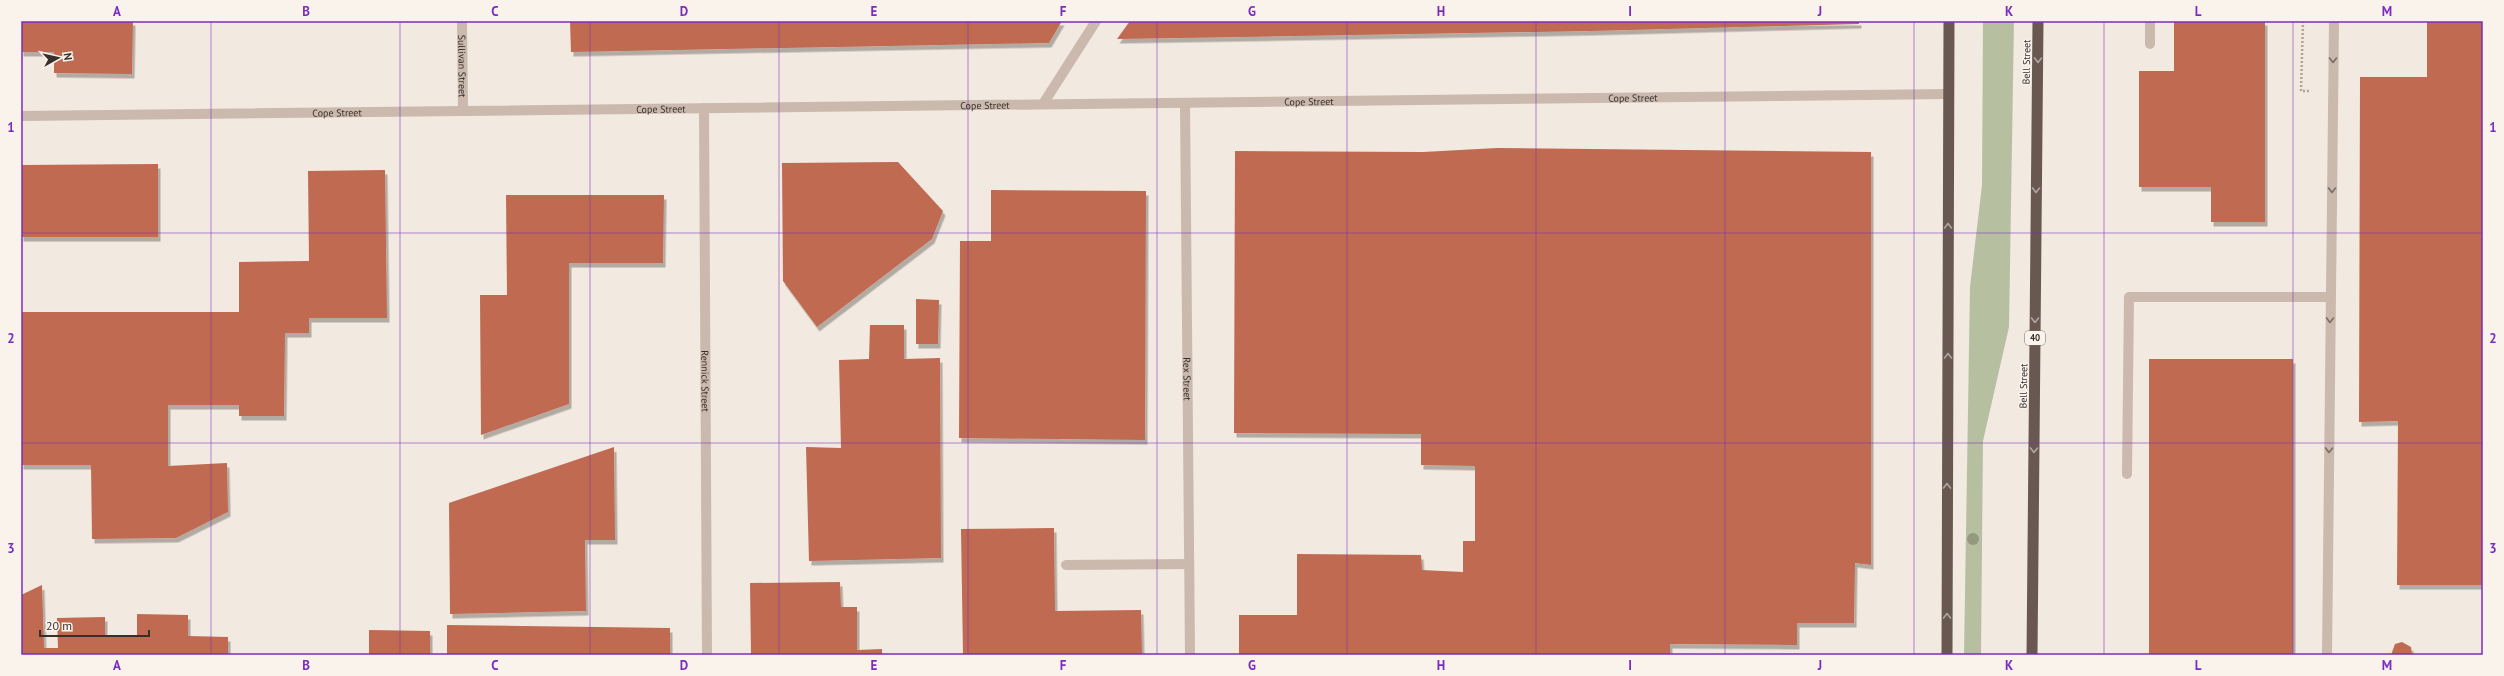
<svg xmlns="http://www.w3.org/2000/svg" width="2504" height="676" viewBox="0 0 2504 676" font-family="'PT Sans',sans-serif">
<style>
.green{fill:#b6c0a1}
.building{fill:#bf6a51;filter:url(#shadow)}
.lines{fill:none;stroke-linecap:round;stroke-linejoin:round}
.path{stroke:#b5a396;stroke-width:2.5;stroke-dasharray:2 2;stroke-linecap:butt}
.service{stroke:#cab9ac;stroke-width:10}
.minor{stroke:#cab9ac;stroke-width:10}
.trunk{stroke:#695850;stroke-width:11}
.tree{fill:#94987f}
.oneway{stroke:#b1a69e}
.oneway2{stroke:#7a6d65}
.grid{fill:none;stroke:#7b2cbf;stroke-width:1;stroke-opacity:0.55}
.labels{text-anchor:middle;stroke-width:3;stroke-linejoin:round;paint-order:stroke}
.shield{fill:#f9f3ec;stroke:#726a65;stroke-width:1}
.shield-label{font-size:9px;font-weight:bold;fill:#382f2b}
.street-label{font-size:10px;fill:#382f2b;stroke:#f9f3ec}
.neatline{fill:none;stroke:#7b2cbf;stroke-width:1.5}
.grid-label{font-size:13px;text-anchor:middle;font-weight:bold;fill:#7b2cbf}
</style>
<defs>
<filter id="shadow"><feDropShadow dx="2.5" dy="4.5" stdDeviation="0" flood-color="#0004"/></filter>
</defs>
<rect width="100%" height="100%" fill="#f2e9e0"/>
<path class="green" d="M1983,21H2014L2009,327L1983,441L1981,655H1964L1970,287L1982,185Z"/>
<g class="building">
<path d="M21,21H133L132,74L54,73V52H21Z"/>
<path d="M570,21H1062L1049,43L571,52Z"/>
<path d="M1130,21H1859V24L1590,31L1117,39Z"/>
<path d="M2174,21H2265V222H2211V187H2139V71H2174Z"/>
<path d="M2427,21H2483V585H2397L2398,421L2359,422L2360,77H2427Z"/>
<path d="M1497,148L1871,152V565L1855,563L1854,623H1797V645L1670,644V655H1239V615H1297V554L1421,555L1422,570L1463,572V541H1475V466L1421,465V434L1234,433L1235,151L1423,152Z"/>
<path d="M898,162L943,211L932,239L817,327L783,281L782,163Z"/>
<path d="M158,164V237H21V165Z"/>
<path d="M385,170L387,318H309V333H285L284,416H239V405H168V466L227,463L228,512L176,538L92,539L91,465H21V312H239V262L309,261L308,171Z"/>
<path d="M991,190L1146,191L1145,440L959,438L960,241H991Z"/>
<path d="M506,195H664L663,263H569V404L481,435L480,295H507Z"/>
<path d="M916,299L939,300L938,344H916Z"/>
<path d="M870,325H904V359L940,358L941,558L809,561L806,447L841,448L839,360L869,359Z"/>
<rect x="2149" y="359" width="144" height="296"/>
<path d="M614,447L615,540H585L586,611L450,614L449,503Z"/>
<path d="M1054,528L1055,611L1141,610L1142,655H963L961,529Z"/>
<path d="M840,582L841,607H857V650L882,649V655H751L750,583Z"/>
<path d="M42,585L44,648H58L57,618L105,617V635H137V614L188,615V636L228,637V655H21V595Z"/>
<path d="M447,625L670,628V655H447Z"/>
<path d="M369,630L430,631V655H369Z"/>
<path d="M2402,642L2411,647L2412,655H2391L2395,644Z"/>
</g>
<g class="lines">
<path class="path" d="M2303,21L2301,91H2310"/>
<g class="service">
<path d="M2150,21V44"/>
<path d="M1043,104L1096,21"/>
<path d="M2127,474L2129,297H2331"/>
<path d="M1066,565L1189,564"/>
<path d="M2327,655L2334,21"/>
</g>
<g class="minor">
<path id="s1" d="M462,21L463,111"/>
<path id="s2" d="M1185,103L1190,655"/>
<path id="s3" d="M704,108L707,655"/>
<path id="s4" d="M21,116L1949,94"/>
</g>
<g class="trunk">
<path d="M1947,655L1949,21"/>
<path d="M2032,655L2038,21"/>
</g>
</g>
<circle class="tree" cx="1973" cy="539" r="6"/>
<defs><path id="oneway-chevron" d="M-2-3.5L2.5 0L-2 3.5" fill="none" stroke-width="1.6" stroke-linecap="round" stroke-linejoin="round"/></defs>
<g class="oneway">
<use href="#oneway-chevron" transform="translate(2038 60) rotate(91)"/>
<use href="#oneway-chevron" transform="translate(2036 190) rotate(91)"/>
<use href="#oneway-chevron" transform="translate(1948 226) rotate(-90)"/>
<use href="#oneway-chevron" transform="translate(2035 320) rotate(91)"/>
<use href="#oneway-chevron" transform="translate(1948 356) rotate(-90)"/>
<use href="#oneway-chevron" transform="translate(2034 450) rotate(91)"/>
<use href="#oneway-chevron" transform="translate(1947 486) rotate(-90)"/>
<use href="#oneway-chevron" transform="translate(1947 616) rotate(-90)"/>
</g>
<g class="oneway2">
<use href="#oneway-chevron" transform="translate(2333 60) rotate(90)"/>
<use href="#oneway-chevron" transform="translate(2332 190) rotate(91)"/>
<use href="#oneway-chevron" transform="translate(2330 320) rotate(91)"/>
<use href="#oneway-chevron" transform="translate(2329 450) rotate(91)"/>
</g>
<path class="grid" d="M211,21V655M400,21V655M590,21V655M779,21V655M968,21V655M1157,21V655M1347,21V655M1536,21V655M1725,21V655M1914,21V655M2104,21V655M2293,21V655M21,233H2483M21,443H2483"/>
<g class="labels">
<rect class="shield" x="2025" y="331" width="20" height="14" rx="3"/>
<g class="shield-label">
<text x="2035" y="341">40</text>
</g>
<g class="street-label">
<text transform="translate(2026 62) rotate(-89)" y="4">Bell Street</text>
<text dy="4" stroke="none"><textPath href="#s1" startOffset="45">Sullivan Street</textPath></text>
<text dy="4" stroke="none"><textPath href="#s4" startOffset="1612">Cope Street</textPath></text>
<text dy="4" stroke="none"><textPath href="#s4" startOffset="1288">Cope Street</textPath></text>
<text dy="4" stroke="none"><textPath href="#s4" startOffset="964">Cope Street</textPath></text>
<text dy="4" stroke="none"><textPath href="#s4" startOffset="640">Cope Street</textPath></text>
<text dy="4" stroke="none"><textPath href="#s4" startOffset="316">Cope Street</textPath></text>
<text dy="4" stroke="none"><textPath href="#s2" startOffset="276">Rex Street</textPath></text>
<text dy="4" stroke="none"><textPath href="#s3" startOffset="273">Rennick Street</textPath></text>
<text transform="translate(2023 386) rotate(-89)" y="4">Bell Street</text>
</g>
</g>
<rect width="2504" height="676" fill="none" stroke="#f9f3ec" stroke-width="44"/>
<g transform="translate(58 58) rotate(82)" stroke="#f9f3ec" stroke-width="3" paint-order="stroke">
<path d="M0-3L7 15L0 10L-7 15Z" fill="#382f2b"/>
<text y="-6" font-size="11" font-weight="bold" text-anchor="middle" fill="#382f2b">N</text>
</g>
<path d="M40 630v6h109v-6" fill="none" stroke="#382f2b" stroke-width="2"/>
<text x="46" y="630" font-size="12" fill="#382f2b" stroke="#f9f3ec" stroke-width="3" paint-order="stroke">20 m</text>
<rect x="22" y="22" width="2460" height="632" class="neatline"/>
<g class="grid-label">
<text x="117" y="16">A</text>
<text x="306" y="16">B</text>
<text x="495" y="16">C</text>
<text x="684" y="16">D</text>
<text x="874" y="16">E</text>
<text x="1063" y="16">F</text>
<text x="1252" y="16">G</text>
<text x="1441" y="16">H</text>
<text x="1630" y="16">I</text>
<text x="1820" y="16">J</text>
<text x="2009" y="16">K</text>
<text x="2198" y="16">L</text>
<text x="2387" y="16">M</text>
<text x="11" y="132">1</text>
<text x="2493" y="132">1</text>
<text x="11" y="343">2</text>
<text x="2493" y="343">2</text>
<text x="11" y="553">3</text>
<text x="2493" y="553">3</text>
<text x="117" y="670">A</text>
<text x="306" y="670">B</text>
<text x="495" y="670">C</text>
<text x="684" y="670">D</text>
<text x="874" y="670">E</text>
<text x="1063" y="670">F</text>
<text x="1252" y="670">G</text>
<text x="1441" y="670">H</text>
<text x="1630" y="670">I</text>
<text x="1820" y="670">J</text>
<text x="2009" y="670">K</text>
<text x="2198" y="670">L</text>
<text x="2387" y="670">M</text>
</g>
</svg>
